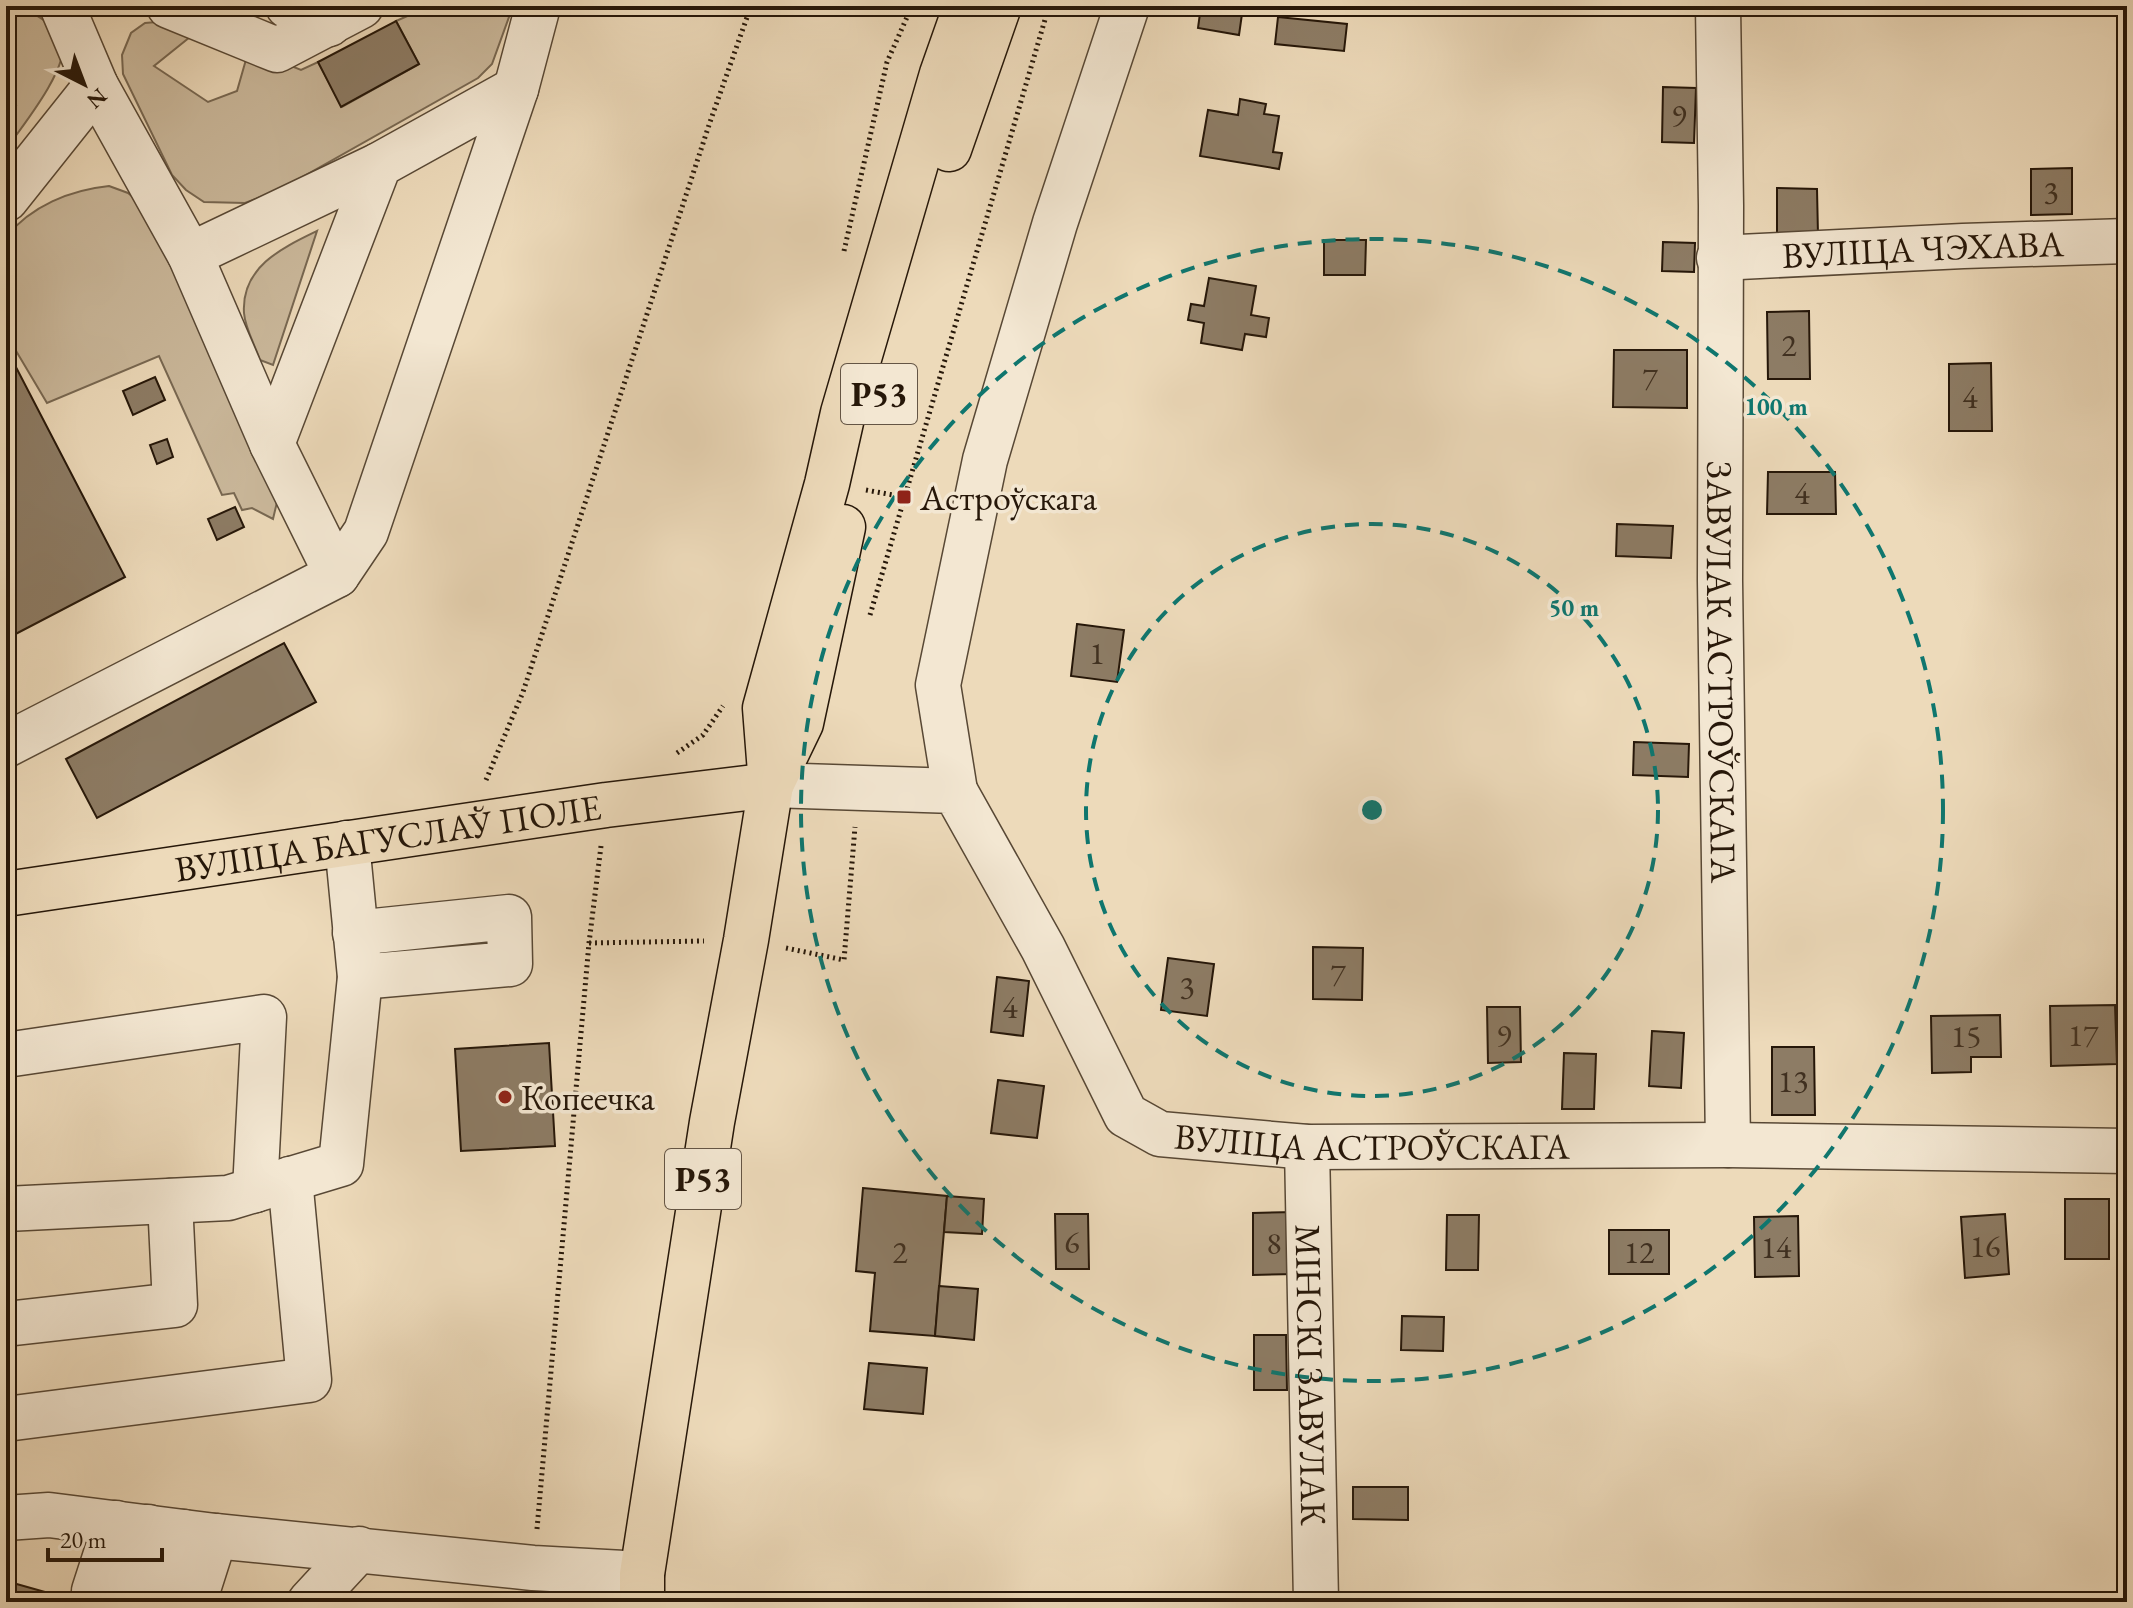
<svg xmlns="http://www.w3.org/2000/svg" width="2133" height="1608" viewBox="0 0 2133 1608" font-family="'EB Garamond',serif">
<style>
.green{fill:#cbb99c;stroke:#786852;stroke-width:2}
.building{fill:#8d7c65;stroke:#261709;stroke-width:2}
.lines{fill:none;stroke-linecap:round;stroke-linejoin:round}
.minor-casing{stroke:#584835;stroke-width:47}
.major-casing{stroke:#261709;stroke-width:47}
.path{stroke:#261709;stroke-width:5;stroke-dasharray:2 4;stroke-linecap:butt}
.minor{stroke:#f3e7d2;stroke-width:44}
.major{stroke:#eddaba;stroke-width:44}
.ring{fill:none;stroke:#0f766e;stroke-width:4;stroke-dasharray:14 10}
.poi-dot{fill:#8f2418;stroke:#f3e7d2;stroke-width:3}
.labels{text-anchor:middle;stroke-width:7;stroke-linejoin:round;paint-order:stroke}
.number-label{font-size:32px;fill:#403020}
.shield{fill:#f3e7d2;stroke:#645545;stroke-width:2}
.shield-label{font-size:34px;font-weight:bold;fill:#261709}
.street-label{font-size:36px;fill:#261709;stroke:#f3e7d2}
.poi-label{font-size:36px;fill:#261709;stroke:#f3e7d2;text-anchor:start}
.centre{fill:#0f766e;stroke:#f3e7d2;stroke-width:4}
.ring-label{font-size:24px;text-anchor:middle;font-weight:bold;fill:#0f766e;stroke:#f3e7d2;stroke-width:7;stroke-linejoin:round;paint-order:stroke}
</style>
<rect width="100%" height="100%" fill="#eddaba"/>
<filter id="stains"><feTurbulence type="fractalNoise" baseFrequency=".0025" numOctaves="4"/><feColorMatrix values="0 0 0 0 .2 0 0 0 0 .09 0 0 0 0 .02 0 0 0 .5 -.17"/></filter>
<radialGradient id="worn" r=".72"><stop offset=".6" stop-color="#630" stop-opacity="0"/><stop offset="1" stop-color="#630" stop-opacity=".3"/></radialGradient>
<g class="green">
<path d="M430,6H513L492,64L478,78L281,189L245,203L204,202L186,190L172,175L123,74L122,55L131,33L145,23L157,22L190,37L154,66L208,102L237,91L249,49L301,70L318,62L342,107L419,64L396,21Z"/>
<path d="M36,15C47,22 56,27 62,41C71,66 21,128 6,149V111L16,105L6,85V20L14,16Z"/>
<path d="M109,186L128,193L144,206L277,502L273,519L252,508L242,510L234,493L222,495L159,356L47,403L6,334V237C31,206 70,190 109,186Z"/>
<path d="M317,231L273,365L260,360C255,345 245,328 244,313C241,267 282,248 317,231Z"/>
</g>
<g class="building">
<path d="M1201,6L1243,7L1239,35L1198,28Z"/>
<path d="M1278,6H1311L1310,14L1277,9Z"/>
<path d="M1278,17L1347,24L1344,51L1275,44Z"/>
<path d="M396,21L419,64L341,107L318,62Z"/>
<path d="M1663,87L1696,88L1694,143L1662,142Z"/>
<path d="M1240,99L1266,104L1264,114L1279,116L1273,152L1282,153L1279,169L1200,156L1208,110L1238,115Z"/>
<path d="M2072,168V214L2031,215V169Z"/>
<path d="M1777,188L1817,189L1818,235H1777Z"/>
<path d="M1324,240H1366L1365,275H1324Z"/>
<path d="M1663,242L1695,243L1694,272L1662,271Z"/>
<path d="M1209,278L1256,286L1251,315L1269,318L1266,337L1245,334L1242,350L1201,343L1204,323L1188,320L1191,304L1204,306Z"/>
<path d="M1809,311L1810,379H1768L1767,312Z"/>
<path d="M6,348L125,577L6,639Z"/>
<path d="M1614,350H1687V408L1613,407Z"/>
<path d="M1991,363L1992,431H1949V364Z"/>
<path d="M155,377L165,400L133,415L123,391Z"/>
<path d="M167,439L173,457L157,464L150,445Z"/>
<path d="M1768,472H1835L1836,514H1767Z"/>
<path d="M235,507L244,527L217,540L208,519Z"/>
<path d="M1617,524L1673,526L1671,558L1616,556Z"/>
<path d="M1077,624L1124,630L1117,682L1071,676Z"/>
<path d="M284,643L316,702L97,818L66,759Z"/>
<path d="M1634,742L1689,744L1688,777L1633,775Z"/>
<path d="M1313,947L1363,948L1362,1000L1313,999Z"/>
<path d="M1168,958L1214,964L1207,1016L1161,1010Z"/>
<path d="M997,977L1029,981L1023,1036L991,1032Z"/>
<path d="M2115,1005L2117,1064L2051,1066L2050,1006Z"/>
<path d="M1487,1007H1520L1521,1062L1488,1063Z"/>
<path d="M2000,1015L2001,1057H1971V1072L1932,1073L1931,1016Z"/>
<path d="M1652,1031L1684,1033L1681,1088L1649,1086Z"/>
<path d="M549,1043L555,1146L461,1151L455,1049Z"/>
<path d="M1772,1047H1814L1815,1115H1772Z"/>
<path d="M1564,1053L1596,1054L1594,1109H1562Z"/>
<path d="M998,1080L1044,1086L1037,1138L991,1133Z"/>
<path d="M863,1188L947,1196L935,1336L870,1331L875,1273L856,1271Z"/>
<path d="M947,1196L984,1199L982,1234L944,1232Z"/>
<rect x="2065" y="1199" width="44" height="60"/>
<path d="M1295,1212L1296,1274L1253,1275V1213Z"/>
<path d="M1055,1214H1088L1089,1269H1056Z"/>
<path d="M2005,1214L2009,1274L1965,1278L1961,1217Z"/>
<path d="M1447,1215H1479L1478,1270H1446Z"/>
<path d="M1798,1216L1799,1276L1755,1277L1754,1217Z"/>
<rect x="1609" y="1230" width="60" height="44"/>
<path d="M939,1286L978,1289L974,1340L935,1336Z"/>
<path d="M1402,1316L1444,1317L1443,1351L1401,1350Z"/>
<path d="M1254,1335H1286L1287,1390H1254Z"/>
<path d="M869,1363L927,1368L923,1414L864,1409Z"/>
<path d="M1353,1487H1408V1520L1353,1519Z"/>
<path d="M6,1581L77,1601V1602H6Z"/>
</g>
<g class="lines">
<g class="minor-casing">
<g id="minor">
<path d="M169,6L277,50L361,6"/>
<path d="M288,6L329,24"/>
<path id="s1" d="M1718,6L1721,206L1720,581L1728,1145"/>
<path d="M516,89L538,6"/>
<path d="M6,199L96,86"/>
<path d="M190,255L379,165"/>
<path id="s2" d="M1719,258L1963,246L2127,241"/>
<path d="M272,444L379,165L516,89L366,532L337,575"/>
<path d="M6,745L337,575L272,444L190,255L96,86L62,6"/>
<path id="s3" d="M771,785L955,791L1043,948L1126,1115L1160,1134L1307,1147L1728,1145L2127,1151"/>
<path d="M955,791L938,685L985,460L1055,223L1127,6"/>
<path d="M355,933L509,917L510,964L360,977"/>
<path d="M6,1055L264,1017L255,1190"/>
<path id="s4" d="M1307,1147L1316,1602"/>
<path d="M6,1209L228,1198L341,1164L360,977L347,843"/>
<path d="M6,1324L175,1305L170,1201"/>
<path d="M6,1419L309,1380L290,1179"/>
<path d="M6,1518L49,1515L215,1536L533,1568L642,1574"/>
<path d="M94,1591L116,1523"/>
<path d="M125,1600L148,1527"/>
<path d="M158,1602L183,1532"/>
<path d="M194,1602L215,1536"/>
<path d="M310,1602L359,1549"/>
</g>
</g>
<g class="major-casing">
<g id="major">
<path d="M949,149L999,6"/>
<path d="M772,783L801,723L843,527"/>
<path id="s5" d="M6,894L606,805L771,785"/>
<path d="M642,1602V1574L712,1122L746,940L771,785L765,708L827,484L843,413L942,74L966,6"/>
</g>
</g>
<g class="path">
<path d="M844,251L887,62L912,6"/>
<path d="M866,490L904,497"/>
<path d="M870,615L1049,6"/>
<path d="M677,753L703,735L723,706"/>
<path d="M486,780L523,692L710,122L751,6"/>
<path d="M589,943L704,941"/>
<path d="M786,948L844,960L855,827"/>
<path d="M537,1529L589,943L601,846"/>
</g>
<use href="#minor" class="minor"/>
<use href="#major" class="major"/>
</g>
<g class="ring">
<circle cx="1372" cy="810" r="286"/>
<circle cx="1372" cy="810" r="571"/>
</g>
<g class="poi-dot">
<rect x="896" y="489" width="16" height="16" rx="4"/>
<circle cx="505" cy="1097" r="8"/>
</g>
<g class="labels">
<g class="number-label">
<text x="1679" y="126">9</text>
<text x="2051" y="203">3</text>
<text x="1789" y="356">2</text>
<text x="1650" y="389">7</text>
<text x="1970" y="408">4</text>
<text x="1802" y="504">4</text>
<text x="1097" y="664">1</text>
<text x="1338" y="985">7</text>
<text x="1187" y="998">3</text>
<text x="1010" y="1018">4</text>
<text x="1504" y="1046">9</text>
<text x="2083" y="1046">17</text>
<text x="1966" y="1047">15</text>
<text x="1793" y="1092">13</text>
<text x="1072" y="1253">6</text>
<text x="1274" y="1254">8</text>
<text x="1985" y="1257">16</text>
<text x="1776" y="1258">14</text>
<text x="900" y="1263">2</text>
<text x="1639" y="1263">12</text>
</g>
<g class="shield">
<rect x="841" y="364" width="76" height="60" rx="6"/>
<rect x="665" y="1149" width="76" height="60" rx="6"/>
</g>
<g class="shield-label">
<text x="879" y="406">Р53</text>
<text x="703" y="1191">Р53</text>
</g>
<g class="street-label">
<text dy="13" stroke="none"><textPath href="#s2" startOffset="204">ВУЛІЦА ЧЭХАВА</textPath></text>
<text dy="13" stroke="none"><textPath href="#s1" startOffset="666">ЗАВУЛАК АСТРОЎСКАГА</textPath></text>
<text dy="13" stroke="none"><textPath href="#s5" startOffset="386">ВУЛІЦА БАГУСЛАЎ ПОЛЕ</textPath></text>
<text dy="13" stroke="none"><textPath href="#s3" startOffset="802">ВУЛІЦА АСТРОЎСКАГА</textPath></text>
<text dy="13" stroke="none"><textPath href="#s4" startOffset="228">МІНСКІ ЗАВУЛАК</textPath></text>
</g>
<g class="poi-label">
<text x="920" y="510">Астроўскага</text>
<text x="521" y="1110">Копеечка</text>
</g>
</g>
<circle cx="1372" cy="810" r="12" class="centre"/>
<g class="ring-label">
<text x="1776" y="415">100 m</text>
<text x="1574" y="616">50 m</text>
</g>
<rect width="2133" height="1608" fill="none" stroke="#eddaba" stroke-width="32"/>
<rect x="8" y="8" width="2117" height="1592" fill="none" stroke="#261709" stroke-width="4"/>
<rect x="16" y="16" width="2101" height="1576" fill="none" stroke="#261709" stroke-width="2"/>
<g transform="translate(84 84) rotate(138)" stroke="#f3e7d2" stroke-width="6" paint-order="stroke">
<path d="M0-6L14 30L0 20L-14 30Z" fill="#261709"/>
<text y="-12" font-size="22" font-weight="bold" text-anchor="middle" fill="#261709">N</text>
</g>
<path d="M48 1548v12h114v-12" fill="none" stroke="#261709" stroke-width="4"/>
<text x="60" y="1548" font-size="24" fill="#261709" stroke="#f3e7d2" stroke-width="6" paint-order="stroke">20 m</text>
<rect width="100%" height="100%" filter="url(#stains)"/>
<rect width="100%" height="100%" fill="url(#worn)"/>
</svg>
